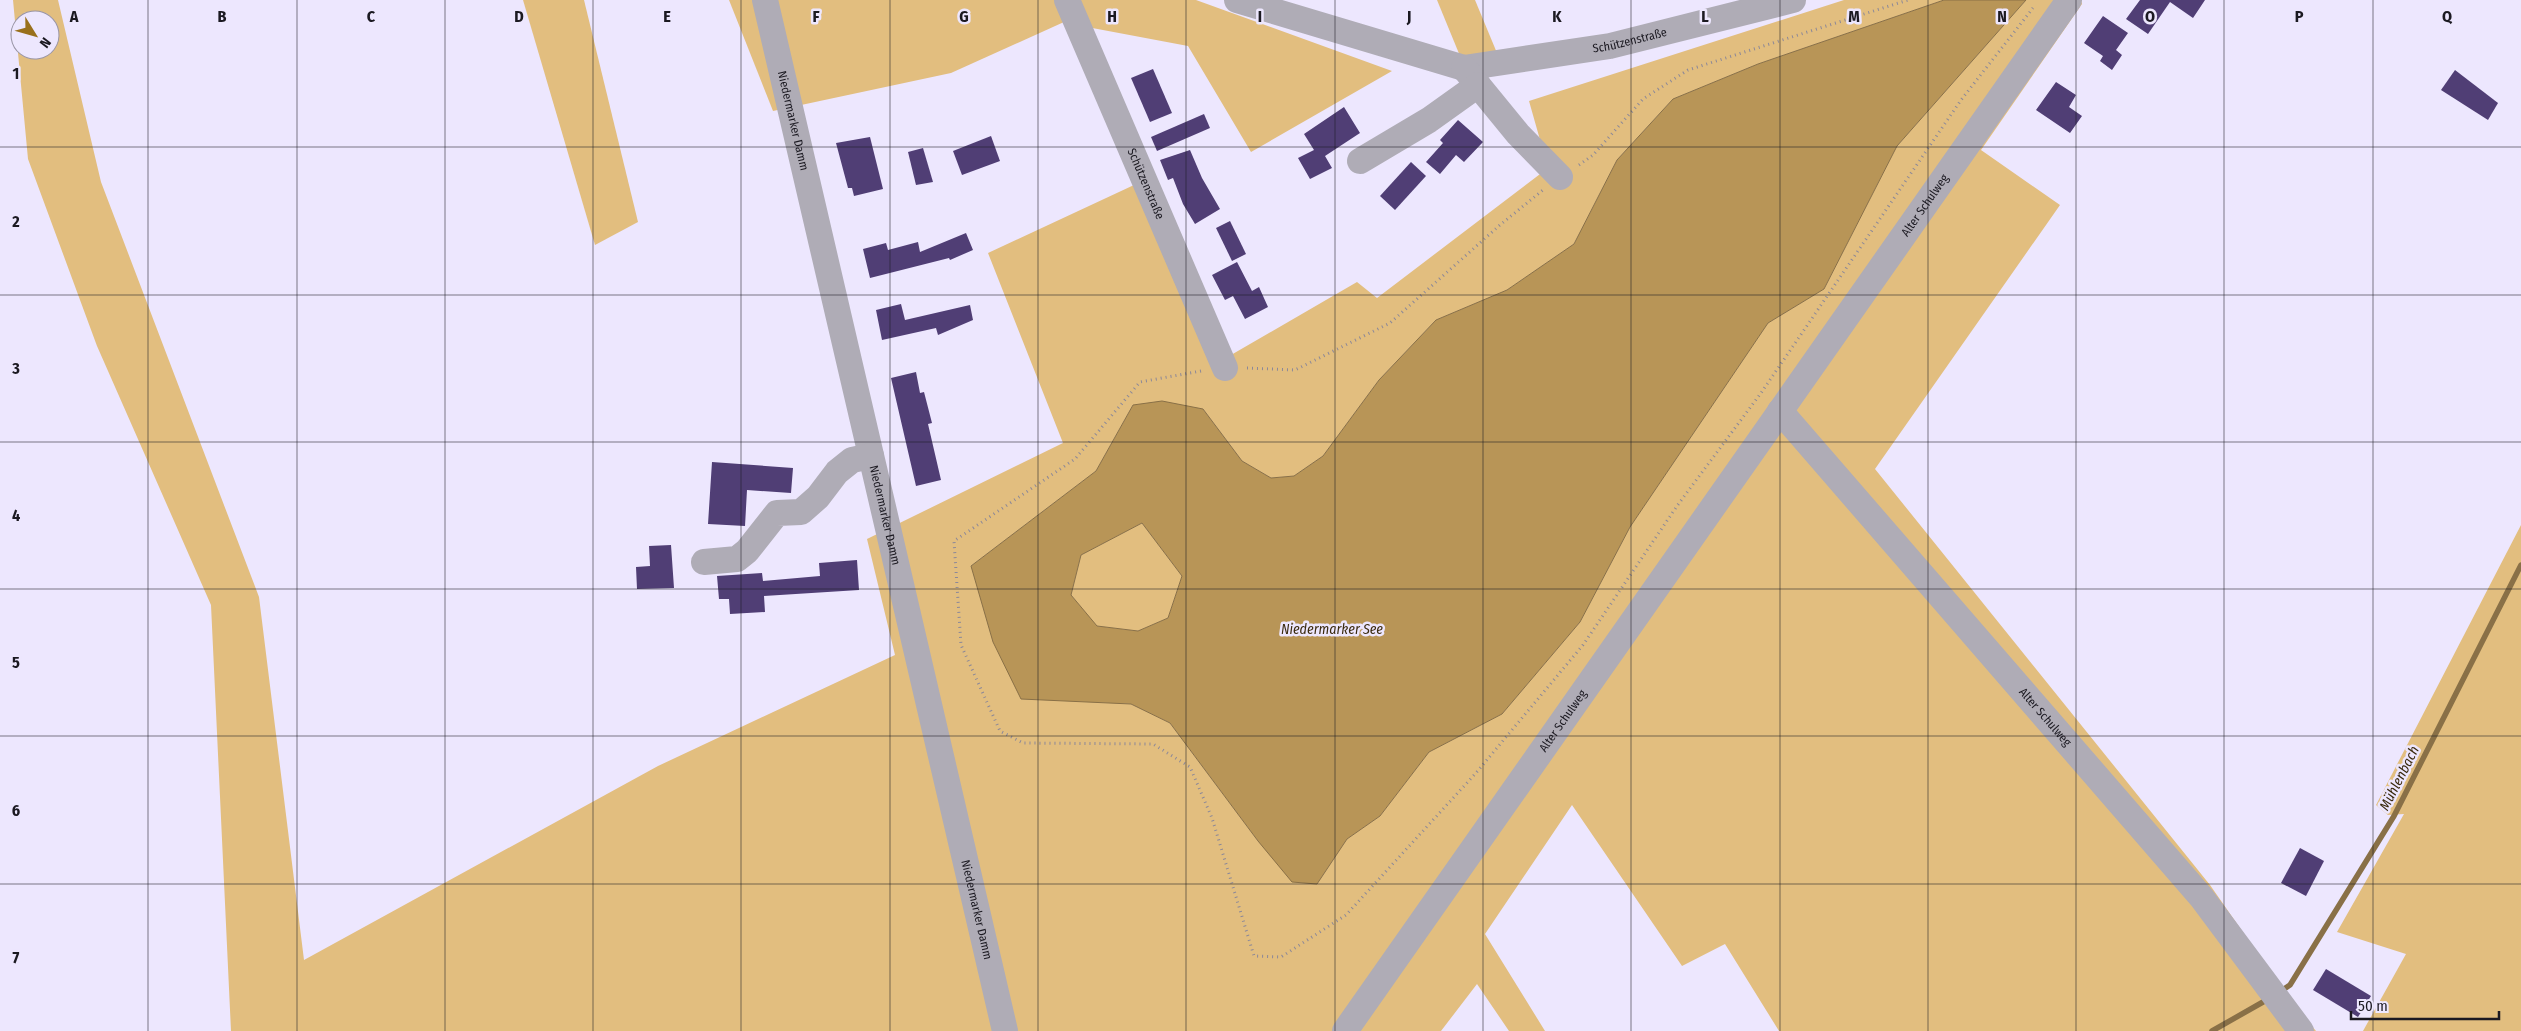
<svg xmlns="http://www.w3.org/2000/svg" width="2521" height="1031" viewBox="0 0 2521 1031" font-family="'Fira Sans Condensed',sans-serif">
<style>
.green{fill:#e2be7f;fill-rule:evenodd}
.water{fill:#b89557;stroke:#897047;fill-rule:evenodd}
.lines{fill:none;stroke-linecap:round;stroke-linejoin:round}
.stream{stroke:#897047;stroke-width:5.5}
.building{fill:#503e75}
.path{stroke:#8c8898;stroke-width:3;stroke-dasharray:1 4;stroke-linecap:butt}
.minor{stroke:#afacb6;stroke-width:26}
.grid{fill:none;stroke:#1b1921;stroke-width:1;stroke-opacity:0.55}
.labels{text-anchor:middle;stroke-width:5;stroke-linejoin:round;paint-order:stroke}
.street-label{font-size:12px;fill:#1b1921;stroke:#ede7fe}
.water-label{font-size:14px;font-style:italic;fill:#3a2a0e;stroke:#ede7fe}
.grid-label{font-size:16px;text-anchor:middle;font-weight:bold;fill:#1b1921;stroke:#ede7fe;stroke-width:5;stroke-linejoin:round;paint-order:stroke}
</style>
<rect width="100%" height="100%" fill="#ede7fe"/>
<g class="green">
<path d="M13,0H58L101,182L259,597L304,960L658,766L895,655L867,539L1063,443L988,253L1134,185L1212,366L1357,282L1377,298L1548,168L1529,101L1844,0H1944L1758,64L1673,99L1617,160L1574,244L1507,290L1436,320L1379,380L1323,456L1294,476L1271,478L1242,461L1203,409L1133,405L1096,471L971,566L1086,701L1131,704L1170,723L1258,841L1317,884L1347,839L1380,816L1429,752L1502,714L1580,622L1630,527L1768,323L1824,289L1897,146L2026,0H2081L2082,4L1981,150L2060,205L1875,469L2210,885L2288,997L2316,1031H1779L1725,944L1682,966L1572,805L1485,934L1545,1031H1509L1477,984L1441,1031H231L211,605L97,346L28,159ZM20,20H50V50H20Z"/>
<path d="M523,0H584L638,222L595,245Z"/>
<path d="M729,0H1058L1064,22L951,73L773,111Z"/>
<path d="M1078,0H1196L1392,71L1251,152L1188,46L1087,27Z"/>
<path d="M1437,0H1475L1497,53L1460,56Z"/>
<path d="M1142,523L1182,576L1168,618L1138,631L1096,626L1071,595L1081,555Z"/>
<path d="M2521,525V1031H2363L2406,954L2337,932L2404,814L2388,815L2376,805Z"/>
</g>
<path class="water" d="M1944,0H2026L1897,146L1824,289L1768,323L1630,527L1580,622L1502,714L1429,752L1380,816L1347,839L1317,884L1292,882L1258,841L1170,723L1131,704L1021,699L993,642L971,566L1096,471L1133,405L1162,401L1203,409L1242,461L1271,478L1294,476L1323,456L1379,380L1436,320L1507,290L1574,244L1617,160L1673,99L1758,64ZM1142,523L1182,576L1168,618L1138,631L1097,626L1071,595L1081,555Z"/>
<g class="lines">
<g class="stream">
<path d="M2281,991L2290,985L2394,816L2521,565"/>
<path d="M2212,1031L2263,1002"/>
</g>
</g>
<g class="building">
<path d="M2140,0H2205L2193,18L2170,2L2148,34L2126,19Z"/>
<path d="M2103,16L2128,33L2116,50L2122,55L2112,70L2100,61L2103,56L2084,43Z"/>
<path d="M1153,69L1172,113L1150,122L1131,78Z"/>
<path d="M2455,70L2498,103L2488,120L2441,90Z"/>
<path d="M2056,82L2076,95L2069,107L2082,116L2070,133L2036,110Z"/>
<path d="M1344,107L1360,133L1325,156L1332,168L1310,179L1298,158L1314,150L1304,134Z"/>
<path d="M1204,114L1210,128L1157,151L1151,137Z"/>
<path d="M1458,120L1483,142L1464,162L1456,155L1440,174L1426,162L1443,143L1440,140Z"/>
<path d="M991,136L1000,161L962,175L953,151Z"/>
<path d="M870,137L883,189L854,196L852,188H848L836,143Z"/>
<path d="M923,148L933,182L916,185L908,152Z"/>
<path d="M1190,150L1202,178L1220,209L1195,224L1183,204L1173,178L1168,180L1160,160Z"/>
<path d="M1411,162L1426,176L1395,210L1380,196Z"/>
<path d="M1230,221L1246,254L1232,261L1216,228Z"/>
<path d="M966,233L973,250L950,260L949,258L870,278L863,249L886,243L888,250L918,242L920,252Z"/>
<path d="M1237,262L1252,291L1259,287L1268,307L1245,319L1233,296L1225,300L1212,275Z"/>
<path d="M901,304L905,320L970,305L973,320L938,335L936,328L882,340L876,310Z"/>
<path d="M916,372L920,393L924,392L932,423L928,424L941,480L916,486L891,378Z"/>
<path d="M712,462L793,468L791,493L747,490L745,526L708,524Z"/>
<path d="M671,545L674,588L637,589L636,567L650,566L649,546Z"/>
<path d="M857,560L859,590L764,596L765,612L730,614L729,599H719L717,576L762,573L763,581L820,576L819,563Z"/>
<path d="M2300,848L2324,861L2306,896L2281,883Z"/>
<path d="M2326,969L2371,996L2358,1017L2313,990Z"/>
</g>
<g class="lines">
<g class="path">
<path d="M1579,165L1593,155L1643,99L1688,70L1908,0"/>
<path d="M1247,368L1295,370L1390,323L1500,225L1543,190"/>
<path d="M1201,371L1140,382L1075,459L954,541L961,645L1000,731L1023,743L1153,744L1190,767L1212,818L1254,956L1281,957L1346,915L1476,773L1583,645L1677,506L1761,393L1961,100L2033,8"/>
</g>
<g class="minor">
<path id="s1" d="M765,0L1005,1031"/>
<path id="s2" d="M1067,0L1225,368"/>
<path id="s3" d="M1237,0L1464,68L1610,46L1793,0"/>
<path d="M1464,68L1518,134L1560,177"/>
<path d="M1360,161L1429,120L1478,85"/>
<path id="s4" d="M1780,411L2202,898L2301,1031"/>
<path d="M704,562L737,559L747,551L777,513L801,512L818,497L837,472L852,460L871,456"/>
<path id="s5" d="M1345,1031L2069,0"/>
</g>
</g>
<path class="grid" d="M148,0V1031M297,0V1031M445,0V1031M593,0V1031M741,0V1031M890,0V1031M1038,0V1031M1186,0V1031M1335,0V1031M1483,0V1031M1631,0V1031M1780,0V1031M1928,0V1031M2076,0V1031M2224,0V1031M2373,0V1031M0,147H2521M0,295H2521M0,442H2521M0,589H2521M0,736H2521M0,884H2521"/>
<g class="labels">
<g class="street-label">
<text dy="4" stroke="none"><textPath href="#s3" startOffset="405">Schützenstraße</textPath></text>
<text dy="4" stroke="none"><textPath href="#s1" startOffset="124">Niedermarker Damm</textPath></text>
<text dy="4" stroke="none"><textPath href="#s2" startOffset="200">Schützenstraße</textPath></text>
<text dy="4" stroke="none"><textPath href="#s5" startOffset="1009">Alter Schulweg</textPath></text>
<text dy="4" stroke="none"><textPath href="#s1" startOffset="529">Niedermarker Damm</textPath></text>
<text dy="4" stroke="none"><textPath href="#s4" startOffset="405">Alter Schulweg</textPath></text>
<text dy="4" stroke="none"><textPath href="#s5" startOffset="379">Alter Schulweg</textPath></text>
<text dy="4" stroke="none"><textPath href="#s1" startOffset="934">Niedermarker Damm</textPath></text>
</g>
<g class="water-label">
<text x="1332" y="634">Niedermarker See</text>
<text transform="translate(2399 778) rotate(-63)" y="5">Mühlenbach</text>
</g>
</g>
<g class="grid-label">
<text x="74" y="22">A</text>
<text x="222" y="22">B</text>
<text x="371" y="22">C</text>
<text x="519" y="22">D</text>
<text x="667" y="22">E</text>
<text x="816" y="22">F</text>
<text x="964" y="22">G</text>
<text x="1112" y="22">H</text>
<text x="1260" y="22">I</text>
<text x="1409" y="22">J</text>
<text x="1557" y="22">K</text>
<text x="1705" y="22">L</text>
<text x="1854" y="22">M</text>
<text x="2002" y="22">N</text>
<text x="2150" y="22">O</text>
<text x="2299" y="22">P</text>
<text x="2447" y="22">Q</text>
<text x="16" y="79">1</text>
<text x="16" y="227">2</text>
<text x="16" y="374">3</text>
<text x="16" y="521">4</text>
<text x="16" y="668">5</text>
<text x="16" y="816">6</text>
<text x="16" y="963">7</text>
</g>
<g transform="translate(35 35) rotate(127)"><circle r="24" fill="#ede7fe" stroke="#9995a6"/>
<path d="M0-4L9 19L0 12L-9 19Z" fill="#99701c"/>
<text y="-8" font-size="14" font-weight="bold" text-anchor="middle" fill="#1b1921">N</text>
</g>
<path d="M2351 1011v8h148v-8" fill="none" stroke="#1b1921" stroke-width="2.5"/>
<text x="2358" y="1011" font-size="15" fill="#1b1921" stroke="#ede7fe" stroke-width="4" paint-order="stroke">50 m</text>
</svg>
